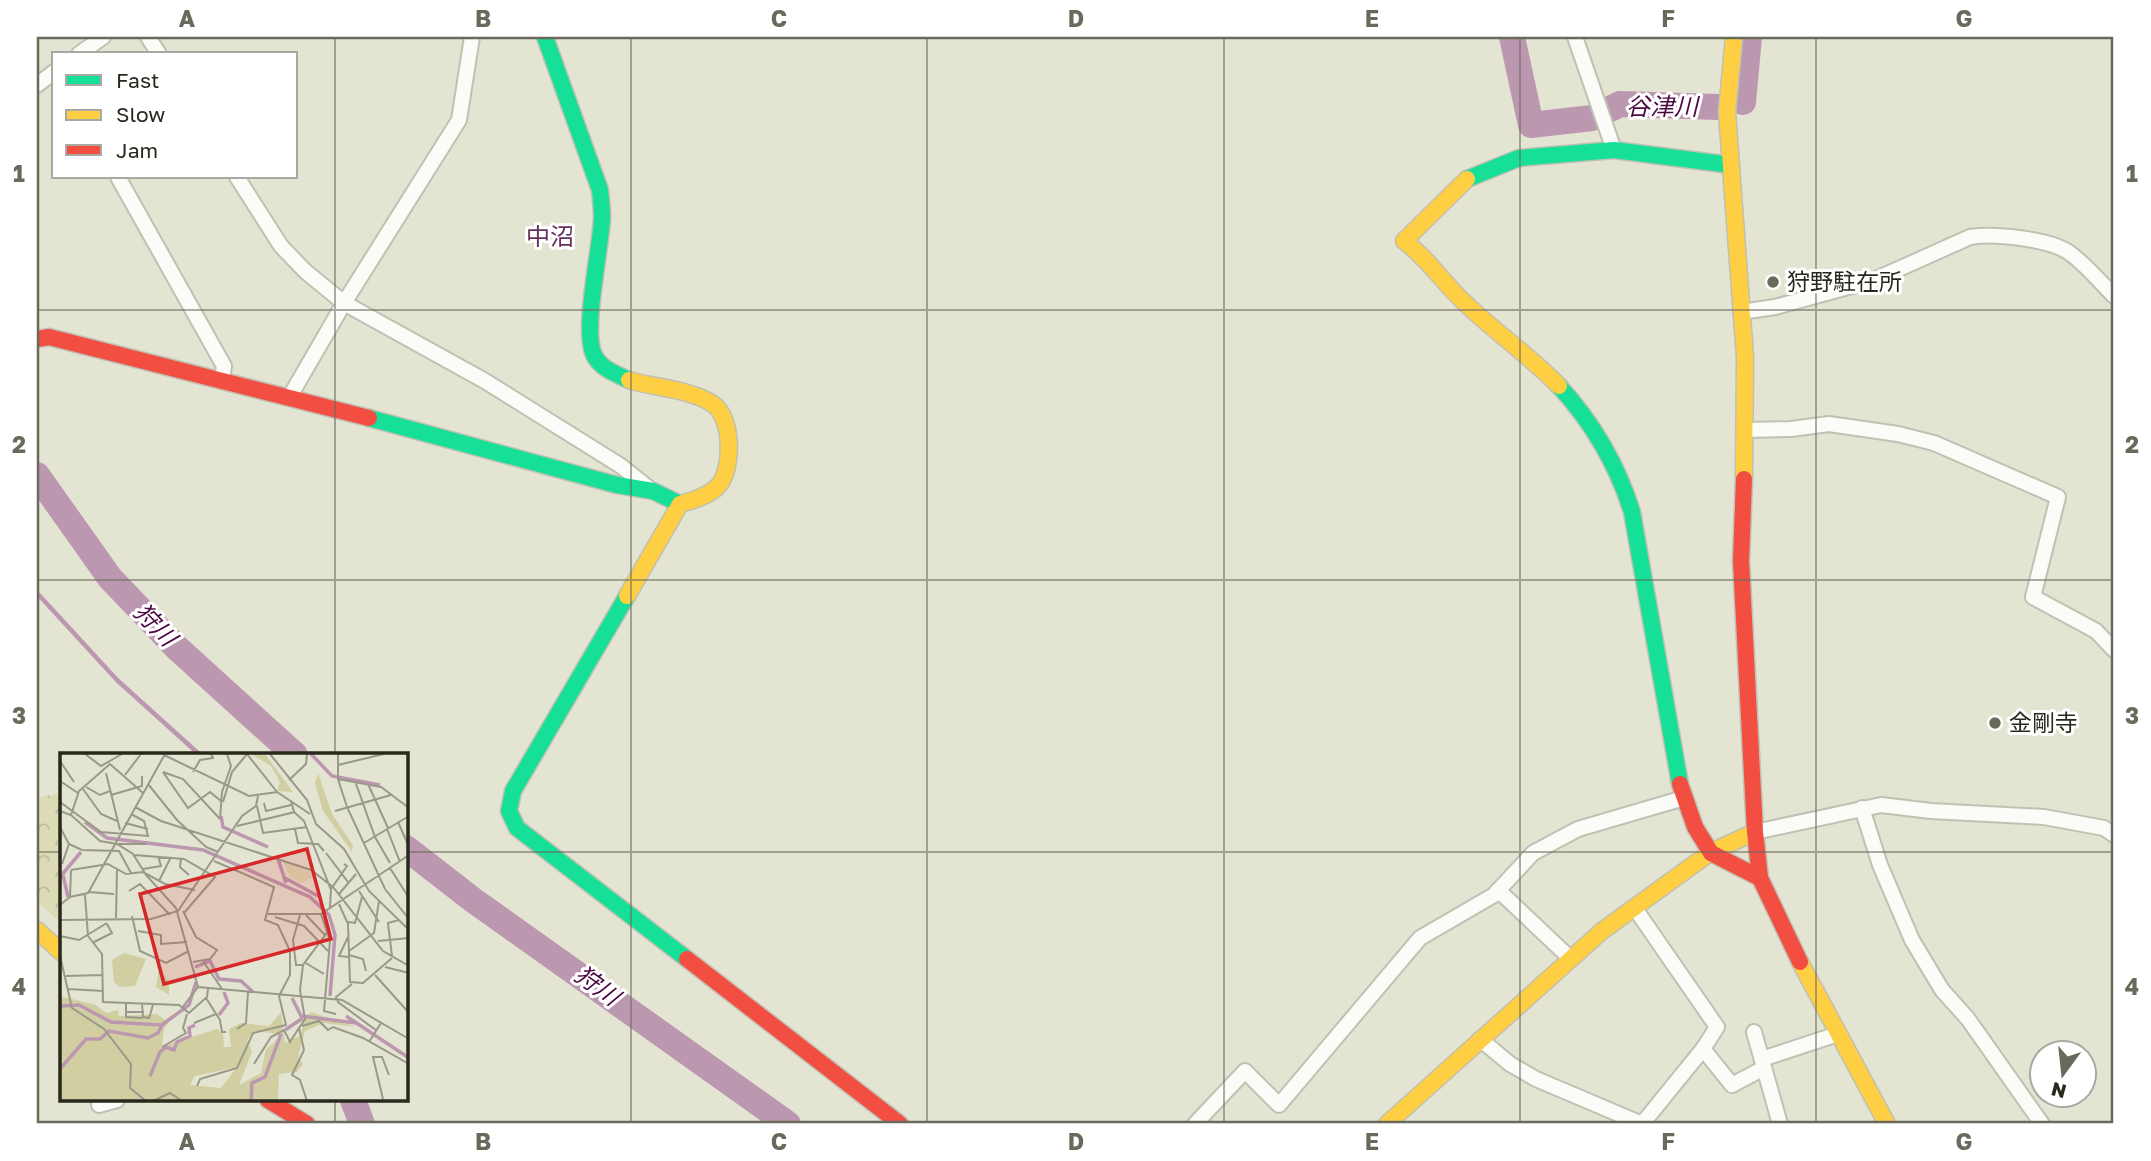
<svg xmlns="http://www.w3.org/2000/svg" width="2151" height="1161" viewBox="0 0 2151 1161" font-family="'Golos Text','Noto Sans JP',sans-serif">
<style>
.park{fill:url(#park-crowns)}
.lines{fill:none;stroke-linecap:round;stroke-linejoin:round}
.stream{stroke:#bc97b0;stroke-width:4.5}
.river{stroke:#bc97b0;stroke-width:26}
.street-casing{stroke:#c1c1b3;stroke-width:18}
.fast-casing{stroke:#c1c1b3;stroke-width:19}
.slow-casing{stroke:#c1c1b3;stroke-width:19}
.jam-casing{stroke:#c1c1b3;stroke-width:19}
.street{stroke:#fbfbf8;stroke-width:14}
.fast{stroke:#16e098;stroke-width:16}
.slow{stroke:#ffcf43;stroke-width:16}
.jam{stroke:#f24e42;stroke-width:16}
.grid{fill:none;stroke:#6a6a5c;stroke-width:2;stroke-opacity:0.55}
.poi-dot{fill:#6a6a5c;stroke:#fff;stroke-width:2.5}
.labels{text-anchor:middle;stroke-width:6;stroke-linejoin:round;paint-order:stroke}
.poi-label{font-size:23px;fill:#29281c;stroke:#fff;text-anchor:start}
.water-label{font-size:24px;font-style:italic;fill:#4b0742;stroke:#fff}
.neighbourhood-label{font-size:24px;fill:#66305d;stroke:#fff}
.inset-river{fill:none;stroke:#bc97b0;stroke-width:3.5}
.inset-road{fill:none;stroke:#999989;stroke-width:2}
.view{fill:#d62828;fill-opacity:0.15;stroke:#d62828;stroke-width:3.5}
.inset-edge{fill:none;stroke:#29281c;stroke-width:3.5}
.neatline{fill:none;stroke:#6a6a5c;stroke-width:2.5}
.grid-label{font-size:23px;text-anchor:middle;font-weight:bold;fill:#6a6a5c}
</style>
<defs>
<pattern id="park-crowns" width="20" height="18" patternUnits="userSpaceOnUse" patternTransform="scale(1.75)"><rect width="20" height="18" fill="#dcdbb5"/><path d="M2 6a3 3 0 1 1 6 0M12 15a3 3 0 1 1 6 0" fill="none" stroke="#bdbc9b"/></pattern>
</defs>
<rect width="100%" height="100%" fill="#e4e4d2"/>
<path class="park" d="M61,793V923L37,901V798Z"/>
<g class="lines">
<path class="stream" d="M37,593L117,680L200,755"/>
<g class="river">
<path d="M1512,37L1531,125L1592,118L1620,104L1719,107"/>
<path d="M1743,102L1749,37"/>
<path d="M37,475L110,578L176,647L295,755"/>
<path d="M406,848L473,900L788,1124"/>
<path d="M353,1100L362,1124"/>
</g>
<g class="street-casing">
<g id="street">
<path d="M148,37L159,54"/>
<path d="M1575,37L1614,150"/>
<path d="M79,54L103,37"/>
<path d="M37,85L54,72"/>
<path d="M118,177L224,366L222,381"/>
<path d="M237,177L281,246L305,271L344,303L485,381L621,466L651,490"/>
<path d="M1741,312L1775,307L1874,280L1970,237C1994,233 2052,239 2071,254C2087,266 2100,282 2114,296"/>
<path d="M289,398L344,303L459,120L472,37"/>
<path d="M1746,430L1791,429L1829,424L1898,434L1934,443L2058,497L2033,597L2096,631L2114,650"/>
<path d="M1862,808L1880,865L1912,940L1942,990L1968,1019L2042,1124"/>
<path d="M1755,832L1881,805L1931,811L2044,817L2104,828L2114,835"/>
<path d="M1498,890L1571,959"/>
<path d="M1634,907L1717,1027L1703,1049L1732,1085L1764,1068"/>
<path d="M1754,1032L1780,1124"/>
<path d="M1480,1039L1510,1064L1536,1079L1642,1124"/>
<path d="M1762,1059L1838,1034"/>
<path d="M99,1105L117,1100"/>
<path d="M1195,1124L1245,1071L1279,1105L1420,938L1494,895L1533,853L1578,829L1684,798"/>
<path d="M1642,1124L1703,1049"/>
</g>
</g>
<g class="fast-casing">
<g id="fast">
<path d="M545,37L600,190C601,199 602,208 602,218C601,248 582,330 594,355C600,368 616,374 629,380"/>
<path d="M1467,179L1519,158L1614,150L1731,165"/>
<path d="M1559,386C1593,423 1617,464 1632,512L1680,784"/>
<path d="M369,418L617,485L653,491L680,504"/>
<path d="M627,596L513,791L509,811L517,828L687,959"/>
</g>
</g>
<g class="slow-casing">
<g id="slow">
<path d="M1734,37L1727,112L1745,357L1744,479"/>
<path d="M1467,179L1404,241C1428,258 1443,283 1465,303C1495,332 1530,356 1559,386"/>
<path d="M627,596L680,504C694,500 709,496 719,485C733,468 733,418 713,404C690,389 655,388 629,380"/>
<path d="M37,930L61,952"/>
<path d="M1800,962L1887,1124"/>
<path d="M1387,1124L1602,931L1711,852L1755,832"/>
</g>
</g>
<g class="jam-casing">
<g id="jam">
<path d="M37,339L49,337L369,418"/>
<path d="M1744,479L1741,561L1755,832L1760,878L1800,962"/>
<path d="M1680,784L1695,827L1711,853L1760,878"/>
<path d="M687,959L900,1124"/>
<path d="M268,1100L307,1124"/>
</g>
</g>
<use href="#street" class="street"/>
<use href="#fast" class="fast"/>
<use href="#slow" class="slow"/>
<use href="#jam" class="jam"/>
</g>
<path class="grid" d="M335,37V755M631,37V1124M927,37V1124M1224,37V1124M1520,37V1124M1816,37V1124M37,310H2114M37,580H2114M37,852H61M406,852H2114M335,1100V1124"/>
<g class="poi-dot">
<circle cx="1773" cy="282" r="7"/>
<circle cx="1995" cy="723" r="7"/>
</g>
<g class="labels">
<g class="poi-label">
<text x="1787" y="290">狩野駐在所</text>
<text x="2009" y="731">金剛寺</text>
</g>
<g class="water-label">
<text x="1662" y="115">谷津川</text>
<text transform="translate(155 625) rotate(46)" y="8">狩川</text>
<text transform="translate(597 986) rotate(36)" y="8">狩川</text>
</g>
<g class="neighbourhood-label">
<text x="550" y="245">中沼</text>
</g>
</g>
<g transform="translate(60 753)">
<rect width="348" height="348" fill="#e4e4d2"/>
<path d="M191,1H205L233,39L217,38L220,29L211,13ZM258,20L272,61L293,92L292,99L263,58L255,30ZM64,200L86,206L75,233L60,234L54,229L52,207ZM99,215L109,230V242L96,234ZM0,243L36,252L46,260L58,257L59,263L97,261L105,267L114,260L104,276L102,293L157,276L163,281L164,294H171L169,276L181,270L209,273L221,259L225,290L241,282L244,266L251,259L296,274L264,270L245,278L238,304L243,311L237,319L219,321L218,348H0ZM195,278L218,281L219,285L206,296L201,320L179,332L192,299L187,287ZM177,314L161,335L130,332L135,323Z" fill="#d1cfa2" fill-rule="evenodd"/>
<path d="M223,108L256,122L242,130L230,124Z" fill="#dcdbb5"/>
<path class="inset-river" d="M251,1L272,23L320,32M161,63L163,74L208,94M25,69L47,85L143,97L250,144L269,162L275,182L270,243M218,106L226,130M3,122L8,144M0,124L21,99M225,125L258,143M135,214L150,208L159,226L181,228L193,239M232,245L241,263L296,270M0,253L19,252L51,269L102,272L98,280L88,285L49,278L40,286H26L0,316M159,262L168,250L164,239M286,263L349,305M102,272L129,252L136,229M225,277L243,265M90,323L100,299L106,294L114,297L117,289L130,283L129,275L135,272M191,348L192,330L205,324L221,281"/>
<path class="inset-road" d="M25,1L41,13L62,1M187,1L217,39M210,1L247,47L256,71L284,96L309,138L349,177M278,1V26L287,54L325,136L349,166M104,2L189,43L217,39L250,61M0,8L14,29M278,12L324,1M103,19L128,55L150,39L161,48M103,19L123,26L160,66M133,19L140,7L153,5L151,1M46,20L60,77M65,22L81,1M278,26L321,34L349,55M229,27L246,11L247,1M0,28L18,40M295,28L315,84L330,110M88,31L117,67L146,94L158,99M308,31L328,75M26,34L40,42L50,38M23,36L41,61L57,68M51,42L82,33V23M231,48L234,59L244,68L271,137M0,49L41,79L88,83L84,68L71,61M163,49L172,19L187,1M204,50L206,58L231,52M197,53L203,80L247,74M75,54L101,68L251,117L273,134L323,198L349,213M0,58L11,62L40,88L57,91L73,101L86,122L116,155L138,234L282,247L349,286M275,58L331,42M11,62L19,38L50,11L83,40M160,66L162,39L171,13L167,1M338,69L349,94M65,70L88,76M177,73L235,59M0,74L9,91L2,111M235,76L238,90L258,91L264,98M327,76L340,109M304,90L349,63M9,91L22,97L59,98L71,120M58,91H87M266,100L288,129M74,102L124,106L155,124L124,160M121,105L120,114L129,122M330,115L349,145M83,116L101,113L98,103M11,117L48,111L66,121L83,119L105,131L135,137M99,128L111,104M69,138L80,131L110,162M299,138L319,169M29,139L54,141M279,141L296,121M25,142L28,183L42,201L43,249L119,252L129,260L147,244L148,236M10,144L11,117M279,151L288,171L290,229L303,230L332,205M0,152L10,144L28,140L105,1M270,154L271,136L287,113L284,111M123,158L136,184L157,197L150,206L133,209M208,161H261L349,102M261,161L270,188L264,258L276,261M240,162L233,187L236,212H243M246,162L265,182M72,163L80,198L106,210L129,198M215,164L244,173L268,198M56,165L57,117M0,167L91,166L118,158L182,63L196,53L198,43M288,169L295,170L302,144M78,178L101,182V191L127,189M0,183L19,187L47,170M318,188L349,185M34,189L52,180L47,171M289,198L314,180L319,148M289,202L303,206L306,218M0,203L12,255L44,276L71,311L70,335L86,348M332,203L328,170L339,167M289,204L279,203L289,182M143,208L162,236M244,209L264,221M325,214L349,220M315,222L349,260M6,223L43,222M292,231L276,244L278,249L317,278M8,236L43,238M146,245L160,267L162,279H166M66,250V259H84M82,250L83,264L89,265L93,252M122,255L138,234M66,259V264L83,265M134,270L156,261M242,273L259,268L268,277L273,274L303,285L349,311M177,276L186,270L188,239M309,289L321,270M102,294L126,280L123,275L127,261M194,311L211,284L224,277L230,289L239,275M137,333L140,326L177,315L193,280L226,272L219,243L230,222V198L218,172L205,167L214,134L154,108M323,346L313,304H322L329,322M93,348L110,340L122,348M247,348L240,327L232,322L244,297L239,275L245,266L240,237L243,212L269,177"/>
<path class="view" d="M247,96L271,186L104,231L80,141Z"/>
<rect width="348" height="348" class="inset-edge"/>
</g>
<rect width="2151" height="1161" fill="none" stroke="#ffffff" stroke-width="77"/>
<rect x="52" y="52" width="245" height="126" fill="#ffffff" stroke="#a9a9a4" stroke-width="2"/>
<rect x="66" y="75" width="35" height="10" fill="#16e098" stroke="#a9a9a4" stroke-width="2"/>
<text x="116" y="88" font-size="21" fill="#29281c">Fast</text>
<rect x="66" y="110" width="35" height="10" fill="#ffcf43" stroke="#a9a9a4" stroke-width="2"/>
<text x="116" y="122" font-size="21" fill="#29281c">Slow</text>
<rect x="66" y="145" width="35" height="10" fill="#f24e42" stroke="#a9a9a4" stroke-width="2"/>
<text x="116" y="158" font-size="21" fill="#29281c">Jam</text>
<g transform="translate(2063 1074) rotate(195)"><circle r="33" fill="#ffffff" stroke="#a9a9a4" stroke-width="2"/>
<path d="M0-5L12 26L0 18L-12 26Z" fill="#6a6a5c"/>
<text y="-10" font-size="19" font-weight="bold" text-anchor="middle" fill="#29281c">N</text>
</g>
<rect x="38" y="38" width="2074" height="1084" class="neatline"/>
<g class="grid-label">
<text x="187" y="27">A</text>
<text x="483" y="27">B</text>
<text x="779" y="27">C</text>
<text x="1076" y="27">D</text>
<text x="1372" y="27">E</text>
<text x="1668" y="27">F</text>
<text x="1964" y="27">G</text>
<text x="19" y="182">1</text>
<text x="2132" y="182">1</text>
<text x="19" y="453">2</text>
<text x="2132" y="453">2</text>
<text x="19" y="724">3</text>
<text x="2132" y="724">3</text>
<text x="19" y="995">4</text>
<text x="2132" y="995">4</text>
<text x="187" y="1150">A</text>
<text x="483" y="1150">B</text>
<text x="779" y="1150">C</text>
<text x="1076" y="1150">D</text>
<text x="1372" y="1150">E</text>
<text x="1668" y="1150">F</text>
<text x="1964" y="1150">G</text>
</g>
</svg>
